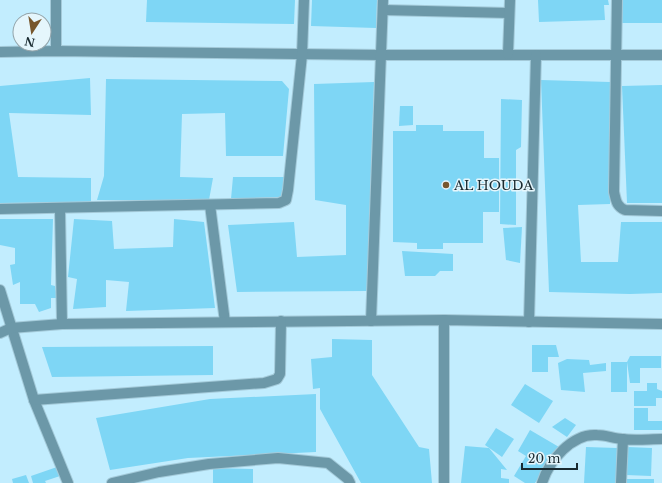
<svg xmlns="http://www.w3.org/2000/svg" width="662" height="483" viewBox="0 0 662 483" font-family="'Libre Baskerville',serif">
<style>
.building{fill:#7ed6f5}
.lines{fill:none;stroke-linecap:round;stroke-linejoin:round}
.street-casing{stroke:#a4cad9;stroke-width:12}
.street{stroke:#6c98a8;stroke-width:10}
.poi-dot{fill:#77572d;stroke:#e5f6fc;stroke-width:1.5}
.labels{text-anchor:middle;stroke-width:3;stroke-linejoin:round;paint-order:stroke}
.poi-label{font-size:13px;fill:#192a30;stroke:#e5f6fc;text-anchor:start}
</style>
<rect width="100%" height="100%" fill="#c2edfe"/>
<g class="building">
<path d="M147,0H295L294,24L146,22Z"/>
<path d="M312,0H377L376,28L311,26Z"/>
<path d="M538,0H608L609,5H604L605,20L539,22Z"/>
<rect x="622" y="0" width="40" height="23"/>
<path d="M90,78L91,115L9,113L18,177L91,178V202L0,203V86Z"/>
<path d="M106,79L282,81L289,89L283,156H226L225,113L182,114L180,177L213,178L209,200H97L104,176Z"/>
<path d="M541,80L610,82V204L578,205L581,262H618L621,222H662V293L630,294L549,292Z"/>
<path d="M374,82L367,291L237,292L228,225L294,222L297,257L346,255V205L315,200L314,84Z"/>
<path d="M662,85V203H627L622,86Z"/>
<path d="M501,99L522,100L521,147L516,150V225L500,224Z"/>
<path d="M400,106H413V125L399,126Z"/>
<path d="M416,125H443V131H484V158H499V212H483V243H443V249H417V243L393,242V131H416Z"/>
<path d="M233,177H285L281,197L231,199Z"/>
<path d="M0,219H53L51,285L55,286L57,298H51V308L39,312L35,304H20V282L13,285L10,265L15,264V248L0,245Z"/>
<path d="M74,219L112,221L114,249L173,247L174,219L204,222L215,308L126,311L129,282L106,280V307L73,309L77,279L68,277Z"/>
<path d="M522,227L520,263L506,260L503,228Z"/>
<path d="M402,251L453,254V271H440L435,276H405Z"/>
<path d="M332,339L372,340V375L419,447L429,449L432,483H361L320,409V388L313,389L311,359L332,357Z"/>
<path d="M532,345H556L559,357H548V372H532Z"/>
<path d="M213,346V375L52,377L42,347Z"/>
<path d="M630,356H661V368H640V383H630L627,362Z"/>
<path d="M567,359L589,360L590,365L606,363V371L583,373L585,392L561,390L558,363Z"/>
<rect x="611" y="362" width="16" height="30"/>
<path d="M647,383H657V389L662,391V398H656V406H634V391H647Z"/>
<path d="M525,384L553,401L539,423L511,405Z"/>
<path d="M316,394V452L188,458L110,470L96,418L210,399Z"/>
<path d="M634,408H648V421H662V430H634Z"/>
<path d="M565,418L576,425L567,437L552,427Z"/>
<path d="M496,428L514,439L502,457L485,445Z"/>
<path d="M530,430L559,447L535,483H525L514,476L526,456L518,451Z"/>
<path d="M465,446L489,448L507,470L501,469V478L509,479V483H461Z"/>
<path d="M586,447L617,448L616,483H584Z"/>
<path d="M627,447L652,448L651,476L626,475Z"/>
<path d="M57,467L60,476L45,481L46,483H33L31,476Z"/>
<path d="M213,468L253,469V483H213Z"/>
<path d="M26,475L29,483H13L12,479Z"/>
<rect x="626" y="479" width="28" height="4"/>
</g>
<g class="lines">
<g class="street-casing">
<g id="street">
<path d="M617,0L614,192C616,200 616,206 625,210L662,211"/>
<path d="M383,10L509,13"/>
<path d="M56,51V0"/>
<path d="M0,52L56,51L381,55H662"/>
<path d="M508,54L510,0"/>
<path d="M210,205L225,322"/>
<path d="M0,209L279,203L286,200L288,190L302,55L304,0"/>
<path d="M60,209L62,324"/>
<path d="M0,290L34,400L68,483"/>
<path d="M444,320V483"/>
<path d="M371,321L383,0"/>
<path d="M529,322L536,55"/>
<path d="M0,333L11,328L62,324L444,320L662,324"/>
<path d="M34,400L264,383L277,379L280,374L281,321"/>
<path d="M112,483L159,472L209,464L278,458L328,463L348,479L350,483"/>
<path d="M542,483C549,461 572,433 597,435C605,435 613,438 622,439C635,441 649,439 662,439"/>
<path d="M621,483L623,439"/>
</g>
</g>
<use href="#street" class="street"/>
</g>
<circle class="poi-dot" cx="446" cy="185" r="4"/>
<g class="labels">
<g class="poi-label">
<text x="454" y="190">AL HOUDA</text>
</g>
</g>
<g transform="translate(32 32) rotate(192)"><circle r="19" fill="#e5f6fc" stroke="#93a4aa"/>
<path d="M0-3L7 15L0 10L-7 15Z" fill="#77572d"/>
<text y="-6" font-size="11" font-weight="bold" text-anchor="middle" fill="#192a30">N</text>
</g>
<path d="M522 463v6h55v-6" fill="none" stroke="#192a30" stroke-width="2"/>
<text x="528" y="463" font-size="12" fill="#192a30" stroke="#e5f6fc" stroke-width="3" paint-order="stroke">20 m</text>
</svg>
